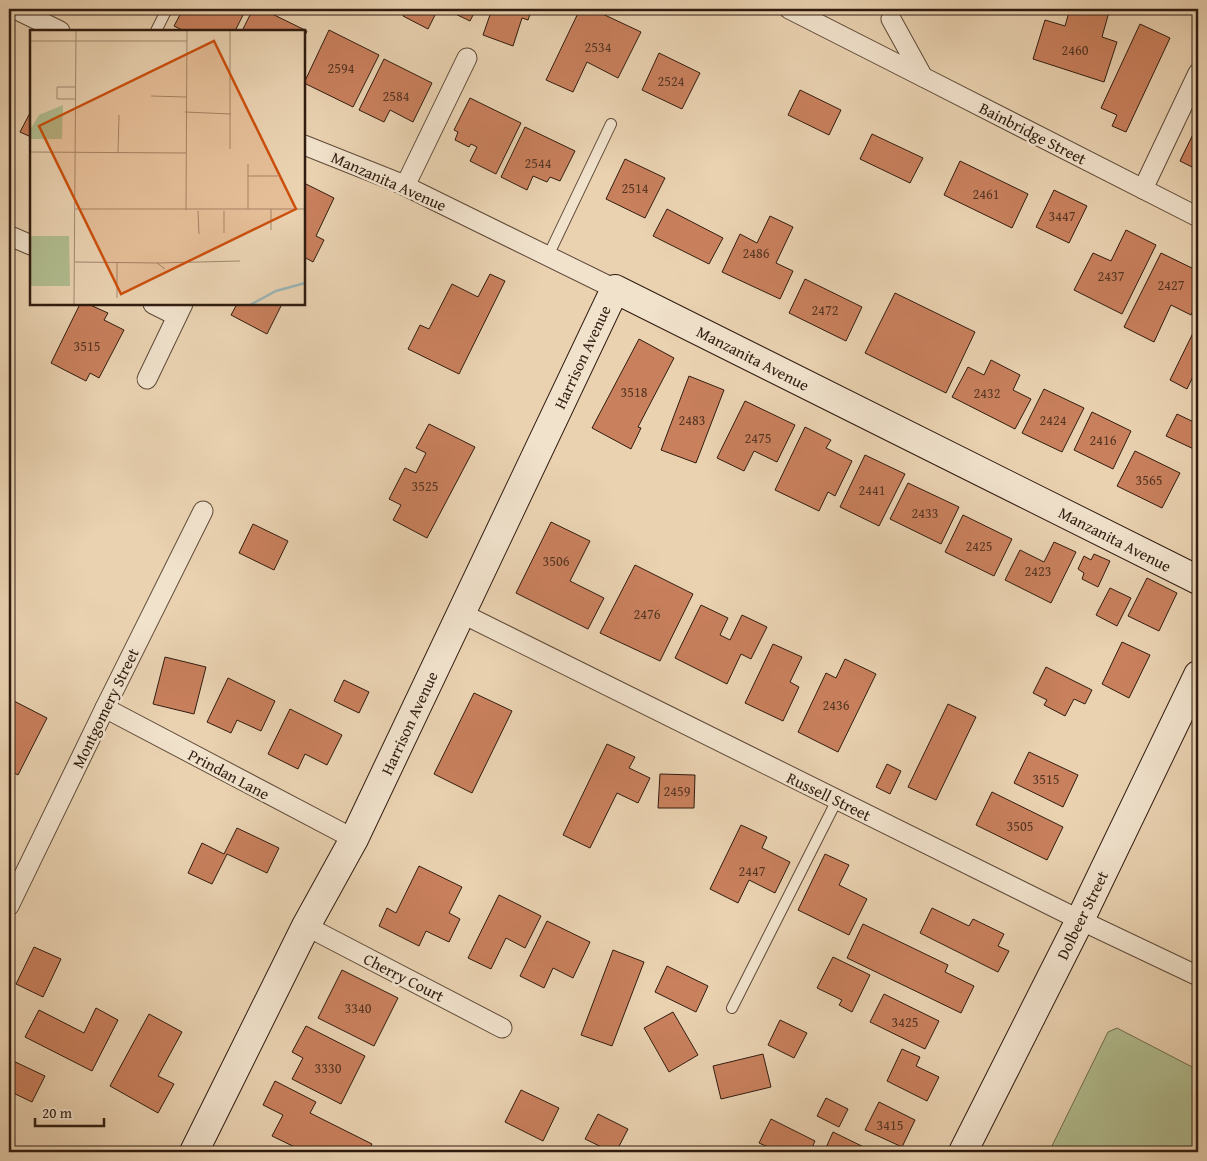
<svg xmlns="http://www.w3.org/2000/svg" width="1207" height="1161" viewBox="0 0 1207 1161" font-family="'Gentium Book Plus',serif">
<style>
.green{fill:#b1bd90;stroke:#706c50}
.building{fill:#c9805d;stroke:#301c10}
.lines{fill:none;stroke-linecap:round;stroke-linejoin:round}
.lane-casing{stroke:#5e4a38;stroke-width:12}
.street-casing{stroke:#5e4a38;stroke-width:21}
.secondary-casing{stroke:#301c10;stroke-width:30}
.lane{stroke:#f1e2cc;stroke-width:10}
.street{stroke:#f1e2cc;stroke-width:19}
.secondary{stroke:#f1e2cc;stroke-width:28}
.labels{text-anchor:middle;stroke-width:5;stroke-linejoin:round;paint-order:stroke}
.number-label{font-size:14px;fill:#563523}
.street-label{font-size:16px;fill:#301c10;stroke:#f1e2cc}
.inset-river{fill:none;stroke:#9cb5b6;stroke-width:2.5}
.inset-road{fill:none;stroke:#a08971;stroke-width:1}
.view{fill:#cc500d;fill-opacity:0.15;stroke:#cc500d;stroke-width:2.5}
.inset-edge{fill:none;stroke:#301c10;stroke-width:2.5}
</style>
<rect width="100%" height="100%" fill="#ead2b1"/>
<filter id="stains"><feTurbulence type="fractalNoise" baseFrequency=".004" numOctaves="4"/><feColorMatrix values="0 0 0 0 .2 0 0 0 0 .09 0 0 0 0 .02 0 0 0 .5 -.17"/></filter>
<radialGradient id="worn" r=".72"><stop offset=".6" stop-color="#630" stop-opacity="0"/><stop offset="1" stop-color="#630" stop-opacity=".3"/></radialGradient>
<path class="green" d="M1117,1028L1198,1070V1152H1049L1108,1032Z"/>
<g class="building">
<path d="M183,9H246L235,31H184L174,26Z"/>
<path d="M253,9H262L307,31L304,38V31H242Z"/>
<path d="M406,9H438L428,29L403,16Z"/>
<path d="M445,9H476L470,21Z"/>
<path d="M492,9H532L528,20L522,18L513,46L483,35Z"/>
<path d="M580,9H592L641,32L618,78L587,62L573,92L546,80Z"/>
<path d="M1070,9H1098L1109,12L1102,37L1117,42L1104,82L1033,59L1045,20L1065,26Z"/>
<path d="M1140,24L1170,38L1126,132L1112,126L1117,115L1101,108Z"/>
<path d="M329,30L379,55L353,107L304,83Z"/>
<path d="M659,53L700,73L682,109L642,90Z"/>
<path d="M384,59L432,83L413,122L390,110L384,122L359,110Z"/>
<path d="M800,90L841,110L829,135L788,115Z"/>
<path d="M470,98L521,123L496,174L470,161L477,147L471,144L469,147L455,140L458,132L454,130Z"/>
<path d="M31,111V137L20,132Z"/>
<path d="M1198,124V170L1180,161Z"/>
<path d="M525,127L575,151L560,181L550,177L547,182L533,176L527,190L501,177Z"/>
<path d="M872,134L923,158L910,183L860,159Z"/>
<path d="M625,159L665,178L645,218L606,199Z"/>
<path d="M960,161L1028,194L1012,228L944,195Z"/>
<path d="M304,183L334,198L316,236L324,240L313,262L304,257Z"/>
<path d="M1054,190L1087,206L1069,243L1036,227Z"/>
<path d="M667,209L723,238L709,264L653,236Z"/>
<path d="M770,216L793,227L776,263L793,271L780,299L722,272L740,234L757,243Z"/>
<path d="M1126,230L1156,245L1122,314L1074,290L1093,253L1111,261Z"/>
<path d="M1161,253L1198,271V299L1191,315L1171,305L1154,342L1124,327Z"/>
<path d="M490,274L505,281L459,374L408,349L420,325L429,329L452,284L478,297Z"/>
<path d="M805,279L862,307L846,341L789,313Z"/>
<path d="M895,293L975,332L946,393L865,353Z"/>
<path d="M80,304H88L108,313L104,320L124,330L99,378L90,373L86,381L51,363Z"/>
<path d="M237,304H282L267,334L231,315Z"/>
<path d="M1193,333L1198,336V366L1187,389L1170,380Z"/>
<path d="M639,339L674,358L638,427L641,428L631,449L592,428Z"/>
<path d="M991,360L1020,375L1013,390L1031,399L1015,429L952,397L968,367L984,375Z"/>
<path d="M689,376L724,390L696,463L661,450Z"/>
<path d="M1044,389L1084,408L1062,452L1022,433Z"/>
<path d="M745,401L795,425L777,462L754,451L744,471L717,458Z"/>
<path d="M1092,412L1131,431L1113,469L1074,450Z"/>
<path d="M1177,414L1198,424V451L1166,436Z"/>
<path d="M429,424L475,447L427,538L393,520L401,505L389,499L405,468L416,473L426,453L416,448Z"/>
<path d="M805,427L831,440L826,448L852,461L835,496L828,492L819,511L775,490Z"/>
<path d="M1135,451L1180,473L1162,508L1117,486Z"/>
<path d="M865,455L905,474L879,526L840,507Z"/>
<path d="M908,483L959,507L941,544L890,519Z"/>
<path d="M963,515L1012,539L994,576L945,552Z"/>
<path d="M551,522L590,541L570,581L604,598L588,629L516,593Z"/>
<path d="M253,524L288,541L274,570L239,553Z"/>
<path d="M1054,542L1076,552L1051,603L1005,580L1020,550L1044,562Z"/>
<path d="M1094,554L1110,561L1098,587L1082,579L1084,573L1078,569L1084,556L1091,560Z"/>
<path d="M635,565L693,594L660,661L600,633Z"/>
<path d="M1147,578L1177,593L1159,631L1128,616Z"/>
<path d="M1110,588L1131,598L1117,626L1096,615Z"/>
<path d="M701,605L728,618L720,635L730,640L742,615L767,627L751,659L741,654L727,684L675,658Z"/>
<path d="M1122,642L1150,655L1129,698L1102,684Z"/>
<path d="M773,644L802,657L790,682L799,687L783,721L745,703Z"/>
<path d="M165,657L206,667L194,714L153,704Z"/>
<path d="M845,659L876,674L838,752L798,732L826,673L836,678Z"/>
<path d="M1046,667L1092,690L1085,704L1074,699L1065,716L1044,705L1047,700L1033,693Z"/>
<path d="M228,678L275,701L261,731L237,720L231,733L207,722Z"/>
<path d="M344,680L369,692L359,713L334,701Z"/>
<path d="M474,693L512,711L472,793L434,774Z"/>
<path d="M12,700L47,718L18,775L9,770V708Z"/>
<path d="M948,704L976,717L936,800L908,787Z"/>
<path d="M290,709L342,735L327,765L305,754L298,769L268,754Z"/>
<path d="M607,744L635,757L629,768L650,778L638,803L617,793L590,848L563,835Z"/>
<path d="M1029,752L1078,775L1063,807L1014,783Z"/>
<path d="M887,764L901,771L890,794L876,787Z"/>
<path d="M660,774L695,775L694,808H658Z"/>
<path d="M992,792L1063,827L1047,860L976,825Z"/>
<path d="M741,825L767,837L762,848L790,862L775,893L749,880L738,903L710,889Z"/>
<path d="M237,828L279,848L267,873L227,854L212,884L188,873L202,843L224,854Z"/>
<path d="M825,854L849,865L839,885L867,899L849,935L798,910Z"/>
<path d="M419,866L462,887L449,913L460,919L449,942L426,931L419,946L379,926L387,908L396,913Z"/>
<path d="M499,895L541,916L525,948L506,938L491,969L468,958Z"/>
<path d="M932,908L969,926L973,919L1004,934L998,946L1009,951L998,972L920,933Z"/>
<path d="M547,921L590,942L573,978L553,968L544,988L520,976Z"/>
<path d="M863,924L948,965L945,972L974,986L961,1013L847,958Z"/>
<path d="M34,947L61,959L43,997L16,984Z"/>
<path d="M613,950L644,962L612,1046L581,1035Z"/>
<path d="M833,957L870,975L852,1012L839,1005L842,1000L817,988Z"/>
<path d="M667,966L708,986L696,1012L655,992Z"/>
<path d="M342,970L398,998L374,1046L318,1018Z"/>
<path d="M884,994L939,1021L925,1049L870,1022Z"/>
<path d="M96,1008L118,1020L92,1071L25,1037L39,1010L84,1033Z"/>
<path d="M673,1012L698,1055L669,1072L644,1028Z"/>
<path d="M149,1014L182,1032L158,1076L174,1084L158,1113L110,1086Z"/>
<path d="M780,1020L807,1033L794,1058L768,1045Z"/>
<path d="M306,1026L365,1056L341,1104L292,1079L303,1058L292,1052Z"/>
<path d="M902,1049L920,1057L916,1066L939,1077L927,1101L887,1081Z"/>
<path d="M763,1054L771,1087L721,1099L713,1066Z"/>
<path d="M9,1059L45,1076L32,1102L9,1091Z"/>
<path d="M275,1081L316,1102L310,1113L372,1144L368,1152H305L272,1136L283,1115L263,1105Z"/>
<path d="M521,1090L559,1108L543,1141L505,1122Z"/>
<path d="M826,1098L848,1109L839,1127L817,1116Z"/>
<path d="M879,1102L915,1120L902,1147L865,1130Z"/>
<path d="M598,1114L628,1129L616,1152H612L585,1139Z"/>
<path d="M771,1119L815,1141L810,1152H779L759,1143Z"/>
<path d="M833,1132L874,1152H824Z"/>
</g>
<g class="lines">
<g class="lane-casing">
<g id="lane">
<path d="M156,31L167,9"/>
<path d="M548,256L611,124"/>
<path d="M732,1008L837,800"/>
</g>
</g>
<g class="street-casing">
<g id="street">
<path d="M15,9L60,31"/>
<path d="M789,9L923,77"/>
<path d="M891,19L923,77L1198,217"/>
<path d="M304,145L397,182L615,289"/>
<path d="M405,186L467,58"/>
<path d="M1143,189L1198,73"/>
<path d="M10,236L31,245"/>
<path d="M153,304L177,316"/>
<path d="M147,379L183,304"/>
<path d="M461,613L1080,920L1198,976"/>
<path d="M105,708L354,839"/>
<path d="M9,906L105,708L203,511"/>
<path d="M306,926L502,1028"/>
</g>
</g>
<g class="secondary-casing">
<g id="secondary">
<path d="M194,1152L306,926L354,839L615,289L1198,580"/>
<path d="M963,1152L1080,920L1198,675"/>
</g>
</g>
<use href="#lane" class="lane"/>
<use href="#street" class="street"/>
<use href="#secondary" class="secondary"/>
</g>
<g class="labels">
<g class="number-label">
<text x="598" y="52">2534</text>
<text x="1075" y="55">2460</text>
<text x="341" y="73">2594</text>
<text x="671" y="86">2524</text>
<text x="396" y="101">2584</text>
<text x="538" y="168">2544</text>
<text x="635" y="193">2514</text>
<text x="986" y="199">2461</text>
<text x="1062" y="221">3447</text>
<text x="756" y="258">2486</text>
<text x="1111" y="281">2437</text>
<text x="1171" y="290">2427</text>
<text x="825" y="315">2472</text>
<text x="87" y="351">3515</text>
<text x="634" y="397">3518</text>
<text x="987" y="398">2432</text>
<text x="692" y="425">2483</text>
<text x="1053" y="425">2424</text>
<text x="758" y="443">2475</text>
<text x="1103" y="445">2416</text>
<text x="1149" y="485">3565</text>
<text x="425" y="491">3525</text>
<text x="872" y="495">2441</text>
<text x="925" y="518">2433</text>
<text x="979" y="551">2425</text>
<text x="556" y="566">3506</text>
<text x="1038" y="576">2423</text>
<text x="647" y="619">2476</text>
<text x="836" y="710">2436</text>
<text x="1046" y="784">3515</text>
<text x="677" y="796">2459</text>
<text x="1020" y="831">3505</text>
<text x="752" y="876">2447</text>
<text x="358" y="1013">3340</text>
<text x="905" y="1027">3425</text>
<text x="328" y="1073">3330</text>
<text x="890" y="1130">3415</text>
</g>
<g class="street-label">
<text transform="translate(1033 133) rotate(27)" y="6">Bainbridge Street</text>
<text transform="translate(389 181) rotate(24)" y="6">Manzanita Avenue</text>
<text transform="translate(582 357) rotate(-65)" y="6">Harrison Avenue</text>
<text transform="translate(753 358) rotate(27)" y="6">Manzanita Avenue</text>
<text transform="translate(1115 539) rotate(27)" y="6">Manzanita Avenue</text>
<text transform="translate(105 708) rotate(-64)" y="6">Montgomery Street</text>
<text transform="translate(409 723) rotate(-65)" y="6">Harrison Avenue</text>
<text transform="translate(229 774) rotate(28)" y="6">Prindan Lane</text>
<text transform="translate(829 796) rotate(26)" y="6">Russell Street</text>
<text transform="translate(1082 915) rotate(-64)" y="6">Dolbeer Street</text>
<text transform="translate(404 977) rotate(27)" y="6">Cherry Court</text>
</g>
</g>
<g transform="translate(30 30)">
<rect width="275" height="275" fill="#ead2b1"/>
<path d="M33,75L32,109H0L1,98L9,85ZM0,206H39L40,256H0Z" fill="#b1bd90"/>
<path class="inset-river" d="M220,275L246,261L275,253"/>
<path class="inset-road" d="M0,11H157M121,66L156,67M45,69H27V57H46M155,82L201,84M200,119V0M0,122L156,123M88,122L89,85M218,134V179M218,146H248M45,179H275M156,180L157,0M168,181L169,204M194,181V203M241,200V179M45,232L127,233L135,239M87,232V268M127,233L210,231M44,275L46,0"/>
<path class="view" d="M184,11L266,179L91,264L9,96Z"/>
<rect width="275" height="275" class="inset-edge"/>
</g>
<rect width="1207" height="1161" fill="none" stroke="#ead2b1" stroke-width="30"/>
<rect x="10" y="10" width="1187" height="1141" fill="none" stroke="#301c10" stroke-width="2.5"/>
<rect x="15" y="15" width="1177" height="1131" fill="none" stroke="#301c10"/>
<path d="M35 1118v8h69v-8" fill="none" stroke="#301c10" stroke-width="2.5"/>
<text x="42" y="1118" font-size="15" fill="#301c10" stroke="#f1e2cc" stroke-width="4" paint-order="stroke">20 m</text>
<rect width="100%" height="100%" filter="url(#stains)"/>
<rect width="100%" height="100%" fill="url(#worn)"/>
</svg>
